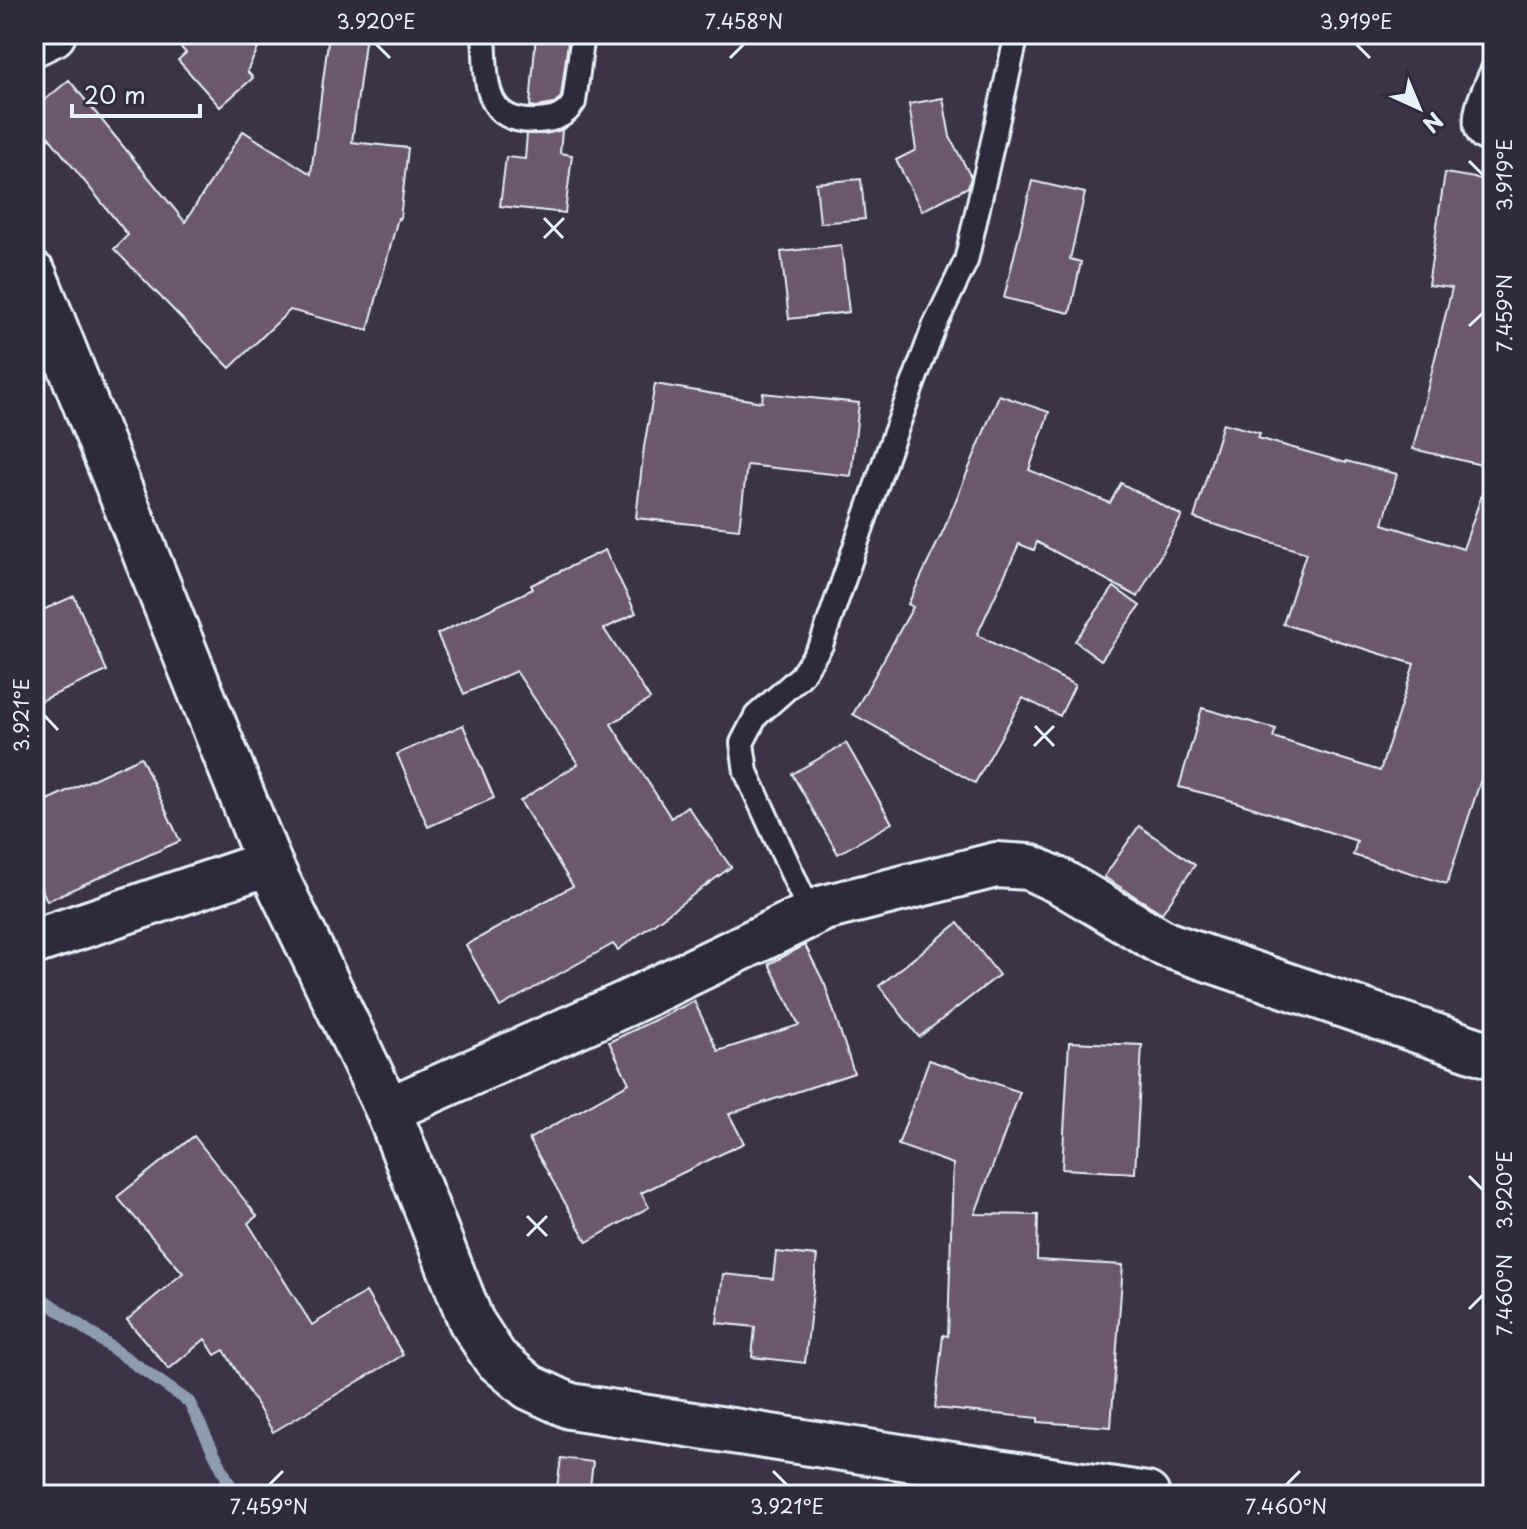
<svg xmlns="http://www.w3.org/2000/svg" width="1527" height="1529" viewBox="0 0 1527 1529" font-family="'Playpen Sans',sans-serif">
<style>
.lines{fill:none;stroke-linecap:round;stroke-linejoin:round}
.stream{stroke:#8d9dad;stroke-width:12}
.building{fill:#6c586e;stroke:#e8f1f8;stroke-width:2}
.service-casing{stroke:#e8f1f8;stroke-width:28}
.minor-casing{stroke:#e8f1f8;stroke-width:50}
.service{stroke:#2f2a3d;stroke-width:22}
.minor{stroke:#2f2a3d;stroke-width:44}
.ticks{fill:none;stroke:#e8f1f8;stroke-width:3}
.neatline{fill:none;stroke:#e8f1f8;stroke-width:3}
.ticks-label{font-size:20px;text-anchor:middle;fill:#e8f1f8}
</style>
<rect width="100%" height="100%" fill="#3b3347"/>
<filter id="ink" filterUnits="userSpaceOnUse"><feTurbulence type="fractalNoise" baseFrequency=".0125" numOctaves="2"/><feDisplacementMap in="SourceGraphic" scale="16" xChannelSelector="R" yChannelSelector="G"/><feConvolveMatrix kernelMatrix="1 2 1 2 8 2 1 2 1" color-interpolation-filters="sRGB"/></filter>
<g filter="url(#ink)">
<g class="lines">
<path class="stream" d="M34,1293L189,1402L235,1495"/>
</g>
<g class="building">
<path d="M169,34H265L247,71L253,78L220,107L178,60L186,53Z"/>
<path d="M329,34H366L352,142L408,148L400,219L398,218L368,330L290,310L230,368L114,249L128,235L34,119V109L69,80L185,222L243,131L311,174Z"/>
<path d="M536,34H569L561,97L553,104L537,107L530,106Z"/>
<path d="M943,98L950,137L971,177L968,187L922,211L896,160L916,150L909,104Z"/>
<path d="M562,130L560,153L572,155L565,213L500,206L506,157L525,159L527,134H545Z"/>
<path d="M1445,173L1493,181V436L1486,466L1413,449L1452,288L1428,285Z"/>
<path d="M861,179L865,219L820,223L816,183Z"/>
<path d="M1032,181L1085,193L1070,259L1081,262L1070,313L1004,298Z"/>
<path d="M841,245L849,312L789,319L781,252Z"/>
<path d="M655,384L762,402L763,393L859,403L851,476L747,465L739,529L636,518L644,447Z"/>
<path d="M999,395L1049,412L1029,470L1110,503L1121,483L1182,516L1138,597L1037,542L1034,550L1019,544L977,635L1075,685L1060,716L1023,698L975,783L853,714L913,607L908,604L944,529Z"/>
<path d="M1223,423L1260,433L1258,438L1346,463V461L1397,474L1383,524L1463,549L1488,477L1493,478V742L1447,884L1353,855L1357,841L1223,798L1179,787L1202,708L1276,729L1273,737L1380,771L1414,664L1283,624L1306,553L1194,518Z"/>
<path d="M605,550L636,613L604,629L650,699L611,724L671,818L687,806L731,867L618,950L613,944L500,1007L466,945L573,886L520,801L578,764L516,671L464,694L437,634L533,589L531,585Z"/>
<path d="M1114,587L1140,606L1101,660L1075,641Z"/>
<path d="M74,596L107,671L34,704V614Z"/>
<path d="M463,725L494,798L428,827L397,754Z"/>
<path d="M846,743L892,823L838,854L792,774Z"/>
<path d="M141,757L180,841L47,901L34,872V806Z"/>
<path d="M1139,826L1195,865L1162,913L1104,877Z"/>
<path d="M958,923L999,975L919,1037L879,986Z"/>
<path d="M805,945L825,985L854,1073L729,1114L744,1143L641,1193L649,1207L587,1242L529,1139L629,1083L609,1042L694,1001L718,1051L799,1025L769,964Z"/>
<path d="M1069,1042L1142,1045L1135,1173L1062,1169Z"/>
<path d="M929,1060L1020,1092L975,1214L1038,1215L1037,1260L1123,1265L1111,1427L1038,1422V1418L935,1408L943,1335L948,1336L953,1164L898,1145Z"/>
<path d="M194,1136L257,1216L248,1223L312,1325L366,1292L403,1355L273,1432L224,1350L215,1355L205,1339L169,1369L127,1320L183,1273L117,1197Z"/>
<path d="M776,1252L817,1256L805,1363L752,1357L755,1327L717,1323L723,1274L773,1279Z"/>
<path d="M561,1458L593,1462L589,1495H556Z"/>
</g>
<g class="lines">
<g class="service-casing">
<g id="service">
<path d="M484,34C487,76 480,123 537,121C554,120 565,117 574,102L583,34"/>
<path d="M1493,69C1486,85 1466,121 1481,137C1484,139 1491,142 1493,143"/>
<path d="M811,915L746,772L742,743L756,716L801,676L821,645L889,449L934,327L966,261L1017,34"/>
</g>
</g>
<g class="minor-casing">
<g id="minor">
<path d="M34,43L53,34"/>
<path d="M34,275L269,863L388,1110L471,1321L495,1358L529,1387L570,1406L1147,1495"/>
<path d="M34,942L269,863"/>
<path d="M388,1110L625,1004L824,908L996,865L1029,867L1061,882L1165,944L1493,1056"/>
</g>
</g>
<use href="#service" class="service"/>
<use href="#minor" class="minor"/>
</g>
</g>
<path class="ticks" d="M376,44L390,58M1356,44L1370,58M730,58L744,44M1469,161L1483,175M544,218L563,238M544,238L564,218M1469,326L1483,313M44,715L58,730M1035,726L1054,746M1034,746L1054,726M1469,1176L1483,1190M527,1216L547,1236M527,1236L547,1216M1469,1309L1483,1295M773,1471L787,1485M269,1485L283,1471M1286,1485L1300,1471"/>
<rect width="1527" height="1529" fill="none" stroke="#2f2a3d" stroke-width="88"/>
<g transform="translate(1419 108) rotate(136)" stroke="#2f2a3d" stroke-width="6" paint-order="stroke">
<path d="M0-6L14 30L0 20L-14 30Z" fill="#e8f1f8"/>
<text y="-12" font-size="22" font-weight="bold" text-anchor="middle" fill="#e8f1f8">N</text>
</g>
<path d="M72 104v12h128v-12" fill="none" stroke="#e8f1f8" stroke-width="4"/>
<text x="84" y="104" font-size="24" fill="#e8f1f8" stroke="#2f2a3d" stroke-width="6" paint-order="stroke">20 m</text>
<rect x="44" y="44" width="1439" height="1441" class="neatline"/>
<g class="ticks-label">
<text x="376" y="29">3.920°E</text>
<text x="744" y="29">7.458°N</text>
<text x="1356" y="29">3.919°E</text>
<text transform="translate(1505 175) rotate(-90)" y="7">3.919°E</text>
<text transform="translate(1505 313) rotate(-90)" y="7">7.459°N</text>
<text transform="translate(22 715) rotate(-90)" y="7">3.921°E</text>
<text transform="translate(1505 1190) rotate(-90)" y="7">3.920°E</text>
<text transform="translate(1505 1295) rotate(-90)" y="7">7.460°N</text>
<text x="269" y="1514">7.459°N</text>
<text x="787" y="1514">3.921°E</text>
<text x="1286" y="1514">7.460°N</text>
</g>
</svg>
